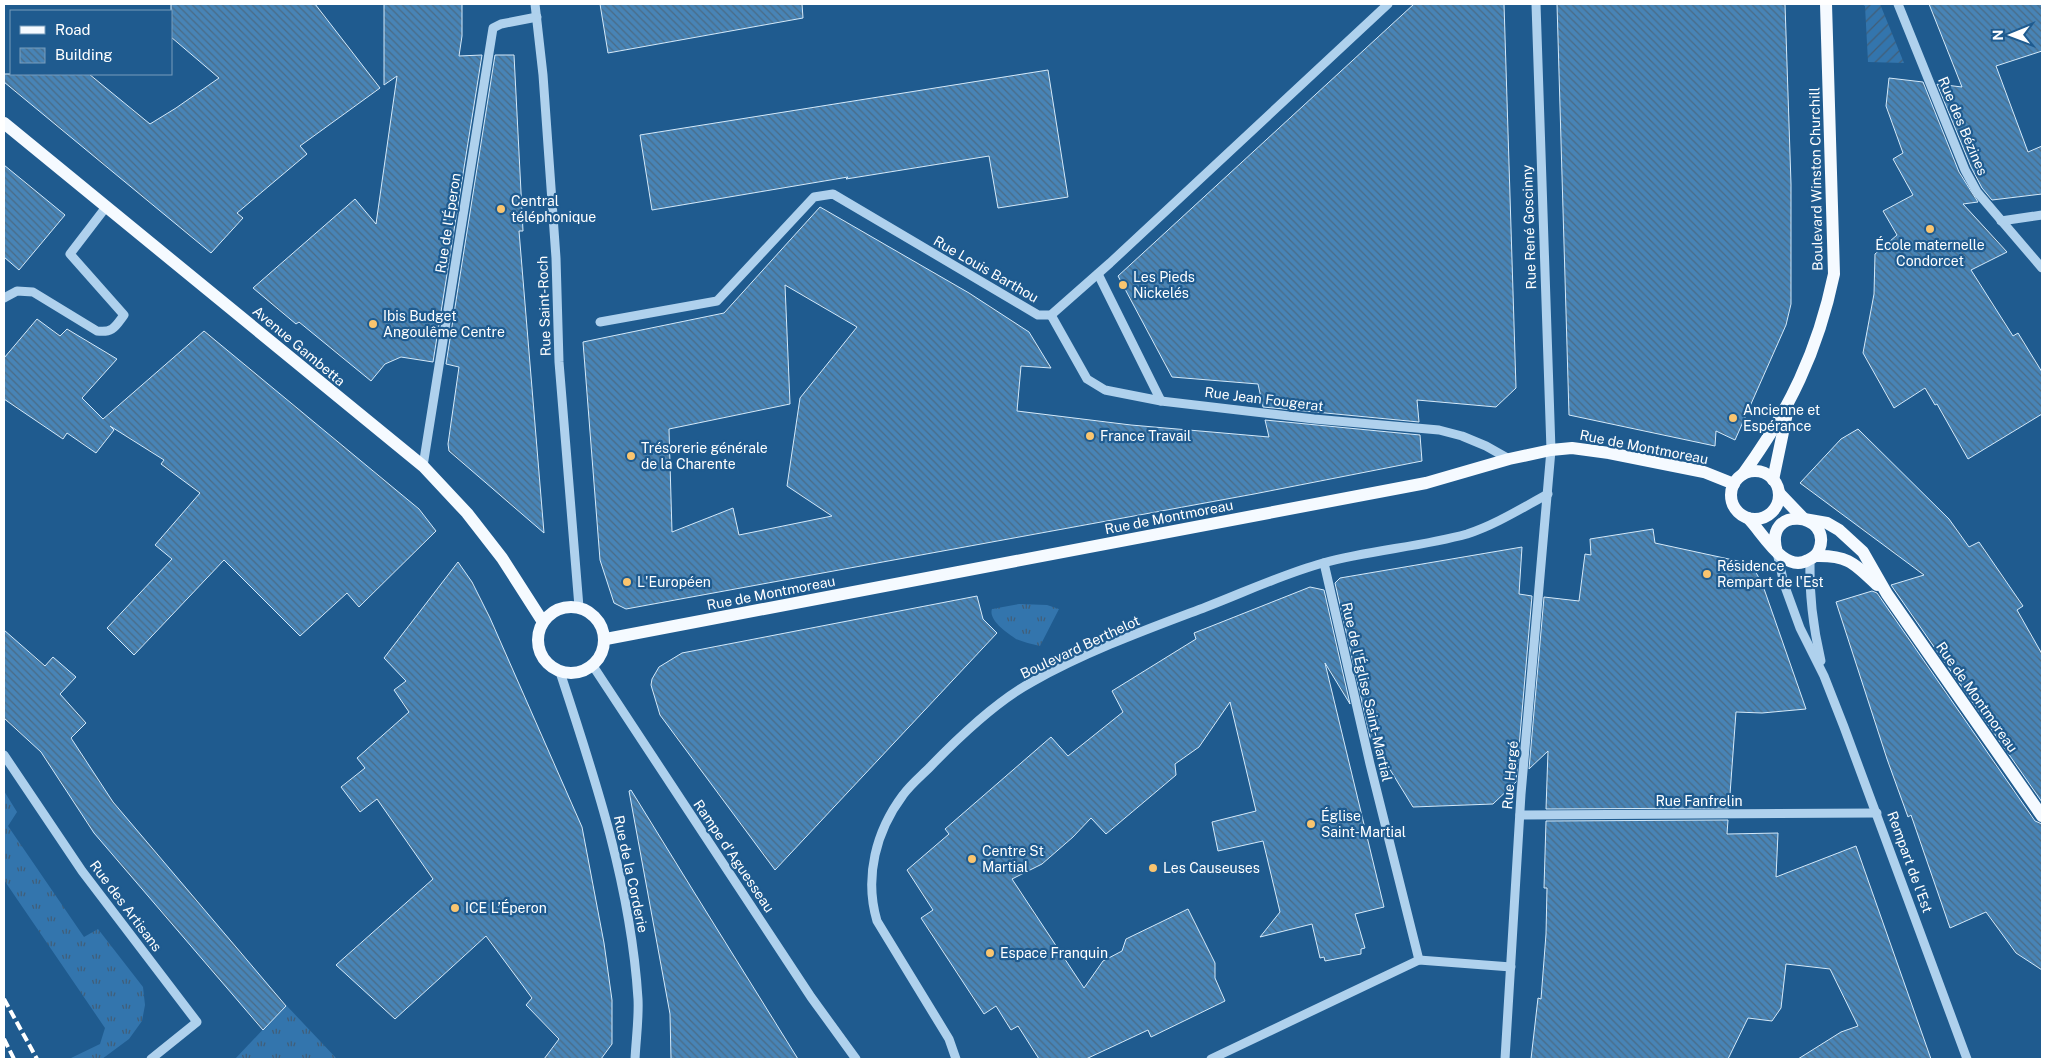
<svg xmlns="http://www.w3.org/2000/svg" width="2046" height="1063" viewBox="0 0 2046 1063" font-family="'Public Sans',sans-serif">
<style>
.grass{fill:url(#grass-tufts)}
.garden{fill:url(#garden-furrows)}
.building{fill:url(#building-back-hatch);stroke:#d4e9f9;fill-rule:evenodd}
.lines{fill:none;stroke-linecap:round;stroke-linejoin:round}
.minor{stroke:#afd1ed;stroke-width:9}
.major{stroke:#f5faff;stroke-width:12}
.rail{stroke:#fff;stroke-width:4;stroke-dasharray:9 4;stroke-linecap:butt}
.poi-dot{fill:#fac56f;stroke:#1f5b8f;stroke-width:2}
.labels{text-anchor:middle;stroke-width:4.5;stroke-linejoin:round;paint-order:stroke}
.street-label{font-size:14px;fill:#fff;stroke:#1f5b8f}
.poi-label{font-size:14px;fill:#fff;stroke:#1f5b8f;text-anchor:start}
</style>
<defs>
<pattern id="grass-tufts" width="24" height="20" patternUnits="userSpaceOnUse" patternTransform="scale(1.25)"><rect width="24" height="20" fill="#3375ad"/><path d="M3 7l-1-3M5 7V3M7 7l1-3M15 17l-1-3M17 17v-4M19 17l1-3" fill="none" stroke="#415e78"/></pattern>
<pattern id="garden-furrows" width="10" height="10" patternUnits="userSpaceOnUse" patternTransform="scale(1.25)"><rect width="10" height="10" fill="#3375ad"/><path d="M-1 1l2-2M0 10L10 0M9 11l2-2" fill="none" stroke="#415e78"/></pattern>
<pattern id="building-back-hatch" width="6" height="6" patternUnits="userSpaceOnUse" patternTransform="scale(1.25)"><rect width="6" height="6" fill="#4884b6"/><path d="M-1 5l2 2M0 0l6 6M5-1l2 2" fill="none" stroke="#4a6b86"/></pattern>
</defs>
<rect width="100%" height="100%" fill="#1f5b8f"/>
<g class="grass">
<path d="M1019,604L1047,605L1059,609L1040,646C1032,644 1023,642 1016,639C1007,633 988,620 992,609Z"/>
<path d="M4,791L17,812L8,826L84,937L98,929L143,987L145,1005L142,1021L129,1039L102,1059H69L100,1044L105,1028L4,880Z"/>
<path d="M286,1005L337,1059H235Z"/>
</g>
<path class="garden" d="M1862,4H1880L1904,63L1868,62L1865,6Z"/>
<g class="building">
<path d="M171,4H315L380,88L300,146L307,154L237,213L243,218L211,253L4,82V74H89L150,124L176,108L219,78L171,37Z"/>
<path d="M384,4H462V36L459,56L482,55L433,362L401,357L385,364L371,381L299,322L296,324L253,288L355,199L376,224L397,76L384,85Z"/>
<path d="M600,4H802L803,18L608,53Z"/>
<path d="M1414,4H1504L1516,388L1496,407L1417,400L1419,422L1263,407L1258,384L1172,377L1118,276Z"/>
<path d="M1557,4H1785L1791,184V304L1786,325L1735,440L1716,431L1715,446L1569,415Z"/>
<path d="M1929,4H2042V51L1996,66L2028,152L2042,146V194L1992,200L1982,188L1971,167L1937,84L1962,87Z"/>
<path d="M495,55H514L523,231H519L544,533L449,451L448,444L459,367L446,364Z"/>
<path d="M1048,70L1068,197L998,208L989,156L846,179L848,177L652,210L640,135Z"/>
<path d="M1889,78L1923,82L1959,172L1978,202L1963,204L2007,252L1971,270L2013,336L2018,333L2042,372V414L1968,459L1937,404L1935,405L1925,388L1894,408L1863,353L1874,294L1875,254L1897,235L1883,211L1913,195L1893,159L1903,153L1886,106Z"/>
<path d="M4,165L65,215L19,270L4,257Z"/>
<path d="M820,207L969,293L1029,332L1051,368L1021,366L1017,411L1131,425L1269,437L1265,420L1420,435L1422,461L1254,494L626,609L614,603L600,560L583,342L724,313ZM785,285L857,327L800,398L787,486L832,516L739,535L733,508L672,532L669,429L790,404Z"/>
<path d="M37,319L60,336L67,329L117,359L82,398L103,419L204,331L419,509L436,531L359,607L347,593L300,636L224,560L134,655L107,628L172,559L155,545L200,493L161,464L164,460L110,426L114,430L96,453L67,433L63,439L4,399V358Z"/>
<path d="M1858,429L1949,519L1969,547L1979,542L2023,606L2017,610L2042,654V802L1891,585L1924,575L1800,483L1841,439Z"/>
<path d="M1653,529L1655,543L1738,561L1755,571L1762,583L1806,709L1762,713L1736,712L1729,808L1546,809L1548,751L1529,769L1544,597L1579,601L1585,554L1591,555L1590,539Z"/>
<path d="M1522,547L1519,594L1532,596L1516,782L1493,804L1413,807L1370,737L1335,583L1340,578Z"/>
<path d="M458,562L472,582L490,618L582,827L604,943L612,1000V1044L601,1059H544L559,1039L526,1005L532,998L486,936L395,1019L336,965L433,879L377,799L360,812L341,787L365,768L357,758L409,712L394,690L406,681L384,658Z"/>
<path d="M1310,587L1324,590L1350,704L1325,663L1384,907L1355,914L1365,948L1361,949V954L1325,961L1324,957L1320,958L1312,924L1260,937L1280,912L1263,841L1218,851L1212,822L1256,811L1230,702L1199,747L1175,764L1176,775L1106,834L1091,818L1073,837L1042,864L1012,879L1084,988L1103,961L1122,951L1126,939L1188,909L1215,963V978L1225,1001L1151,1037L1148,1030L1086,1059H1039L1018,1026L1011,1030L996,1006L984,1014L921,918L933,910L907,870L949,834L945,829L1051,737L1068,756L1123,712L1112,691L1196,639L1194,633Z"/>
<path d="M1872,591L1877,593L2035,821L2042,824V970L2016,953L1986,912L1950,928L1911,815L1908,817L1887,759L1836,602Z"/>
<path d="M977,596L983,619L997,633L775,870L660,715L651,685L652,679L659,667L682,653Z"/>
<path d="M4,630L45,666L53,657L76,677L60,694L86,723L71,738L113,802L286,1006L263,1030L94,833L41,752L4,718Z"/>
<path d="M631,790L694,892L798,1059H671L670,1014L629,791Z"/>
<path d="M1728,820L1727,834L1778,833L1776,877L1856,846L1931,1059H1798L1841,1032L1858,1026L1830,969L1786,964L1781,1008L1772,1021L1748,1018L1728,1059H1531L1538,998L1541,999L1546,934L1547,888H1544L1546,821Z"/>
</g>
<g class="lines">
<g class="minor">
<path d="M535,4L543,75L556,258L559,362L579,607"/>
<path d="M1898,4L1965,170L1977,192L2042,268"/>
<path d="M2001,221L2042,215"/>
<path d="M1098,274L1161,401"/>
<path d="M4,298L17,291L33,292L97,331C113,333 115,327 124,315L70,254L106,207"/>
<path d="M1051,315L1087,379L1105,390L1161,401L1314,419L1439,430L1462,436L1486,446L1509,459"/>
<path d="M600,322L717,301L814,197L833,194L1038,315H1051L1110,263L1388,4"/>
<path d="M423,466L493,28L501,24L537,17"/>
<path d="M1777,552L1784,584L1800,628L1824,676L1844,727L1967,1059"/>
<path d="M1810,560C1809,595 1813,627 1821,661"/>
<path d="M1324,563L1370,764L1419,960"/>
<path d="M593,666L811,997L856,1059"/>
<path d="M560,672C595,778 631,886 638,999C639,1018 636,1039 635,1059"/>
<path d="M4,755L82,871L197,1022L151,1059"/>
<path d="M1520,815L1877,813"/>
<path d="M956,1059L949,1039L877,921C864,877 876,831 903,795C910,785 921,776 930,767C958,738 997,701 1032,682C1087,651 1148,629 1206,607C1245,592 1283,574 1323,563C1370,550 1420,547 1467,534C1495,525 1522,508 1548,494"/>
<path d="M1211,1059L1419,960L1511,967"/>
<path d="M1505,1059L1521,794L1551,450L1536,4"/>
</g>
<g class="major">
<path d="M4,123L423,466L467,513L502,558L543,622"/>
<circle cx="1755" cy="495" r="24"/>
<path d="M1743,474C1789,411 1818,351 1834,274L1826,4"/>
<path d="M1773,480L1787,413"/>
<path d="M1779,493L1804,519"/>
<path d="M1748,518C1763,533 1784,574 1808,560C1813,558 1817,555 1819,550C1834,512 1762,504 1777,552"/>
<path d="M1804,519L1827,523L1839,530L1863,552L1887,594L2042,816"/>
<path d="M1815,556C1848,555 1854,563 1877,585"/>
<circle cx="571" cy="640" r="33"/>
<path d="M606,639L1426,483L1509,459L1551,450L1572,448L1609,453L1704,472L1734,484"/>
</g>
<g class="rail">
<path d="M4,999L37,1059"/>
<path d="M4,1039L14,1059"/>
</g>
</g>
<g class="poi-dot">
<circle cx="501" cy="209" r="5"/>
<circle cx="1930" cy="229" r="5"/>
<circle cx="1123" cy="285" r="5"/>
<circle cx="373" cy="324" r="5"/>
<circle cx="1733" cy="418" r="5"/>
<circle cx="1090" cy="436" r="5"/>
<circle cx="631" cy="456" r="5"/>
<circle cx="1707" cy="574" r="5"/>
<circle cx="627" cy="582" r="5"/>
<circle cx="1311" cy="824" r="5"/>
<circle cx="972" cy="859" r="5"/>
<circle cx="1153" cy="868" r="5"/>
<circle cx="455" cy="908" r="5"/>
<circle cx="990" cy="953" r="5"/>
</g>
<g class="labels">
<g class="street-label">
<text transform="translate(1963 126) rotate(67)" y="5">Rue des Bézines</text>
<text transform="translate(1816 179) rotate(-91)" y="5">Boulevard Winston Churchill</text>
<text transform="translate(448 223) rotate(-81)" y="5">Rue de l'Éperon</text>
<text transform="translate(1529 227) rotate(-92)" y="5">Rue René Goscinny</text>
<text transform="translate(986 269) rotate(30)" y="5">Rue Louis Barthou</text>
<text transform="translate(544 306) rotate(-92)" y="5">Rue Saint-Roch</text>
<text transform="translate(299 346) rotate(40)" y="5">Avenue Gambetta</text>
<text transform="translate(1264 399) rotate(7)" y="5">Rue Jean Fougerat</text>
<text transform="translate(1644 447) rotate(11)" y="5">Rue de Montmoreau</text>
<text transform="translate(1169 517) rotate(-11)" y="5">Rue de Montmoreau</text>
<text transform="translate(771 593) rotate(-11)" y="5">Rue de Montmoreau</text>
<text transform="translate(1080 647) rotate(-25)" y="5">Boulevard Berthelot</text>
<text transform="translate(1367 692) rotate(77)" y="5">Rue de l'Église Saint-Martial</text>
<text transform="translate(1977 697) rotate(55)" y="5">Rue de Montmoreau</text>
<text transform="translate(1510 775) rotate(-85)" y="5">Rue Hergé</text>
<text x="1699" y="806">Rue Fanfrelin</text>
<text transform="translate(734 856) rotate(56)" y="5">Rampe d'Aguesseau</text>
<text transform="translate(1910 862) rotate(70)" y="5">Rempart de l'Est</text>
<text transform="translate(631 874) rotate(78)" y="5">Rue de la Corderie</text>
<text transform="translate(126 906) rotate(53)" y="5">Rue des Artisans</text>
</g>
<g class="poi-label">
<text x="511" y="206">Central<tspan x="511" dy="16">téléphonique</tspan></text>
<text x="1930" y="250" text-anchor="middle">École maternelle<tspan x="1930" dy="16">Condorcet</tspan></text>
<text x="1133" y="282">Les Pieds<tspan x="1133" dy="16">Nickelés</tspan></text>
<text x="383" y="321">Ibis Budget<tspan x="383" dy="16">Angoulême Centre</tspan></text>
<text x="1743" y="415">Ancienne et<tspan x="1743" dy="16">Espérance</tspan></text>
<text x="1100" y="441">France Travail</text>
<text x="641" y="453">Trésorerie générale<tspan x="641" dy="16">de la Charente</tspan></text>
<text x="1717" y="571">Résidence<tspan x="1717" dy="16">Rempart de l'Est</tspan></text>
<text x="637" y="587">L'Européen</text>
<text x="1321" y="821">Église<tspan x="1321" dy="16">Saint-Martial</tspan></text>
<text x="982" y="856">Centre St<tspan x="982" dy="16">Martial</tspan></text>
<text x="1163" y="873">Les Causeuses</text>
<text x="465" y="913">ICE L’Éperon</text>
<text x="1000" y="958">Espace Franquin</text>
</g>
</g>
<rect width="2046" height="1063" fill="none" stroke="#ffffff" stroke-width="10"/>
<rect x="10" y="10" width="162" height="65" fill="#1f5b8f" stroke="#799dbc"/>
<rect x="20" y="26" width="25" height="8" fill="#f5faff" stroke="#799dbc"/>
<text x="55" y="35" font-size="15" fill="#ffffff">Road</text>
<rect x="20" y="48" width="25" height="15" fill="url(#building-back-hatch)" stroke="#799dbc"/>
<text x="55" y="60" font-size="15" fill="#ffffff">Building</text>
<g transform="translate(2011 35) rotate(269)" stroke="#1f5b8f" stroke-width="4" paint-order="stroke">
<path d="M0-4L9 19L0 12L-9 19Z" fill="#ffffff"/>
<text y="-8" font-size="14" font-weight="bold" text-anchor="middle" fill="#ffffff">N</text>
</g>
</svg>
